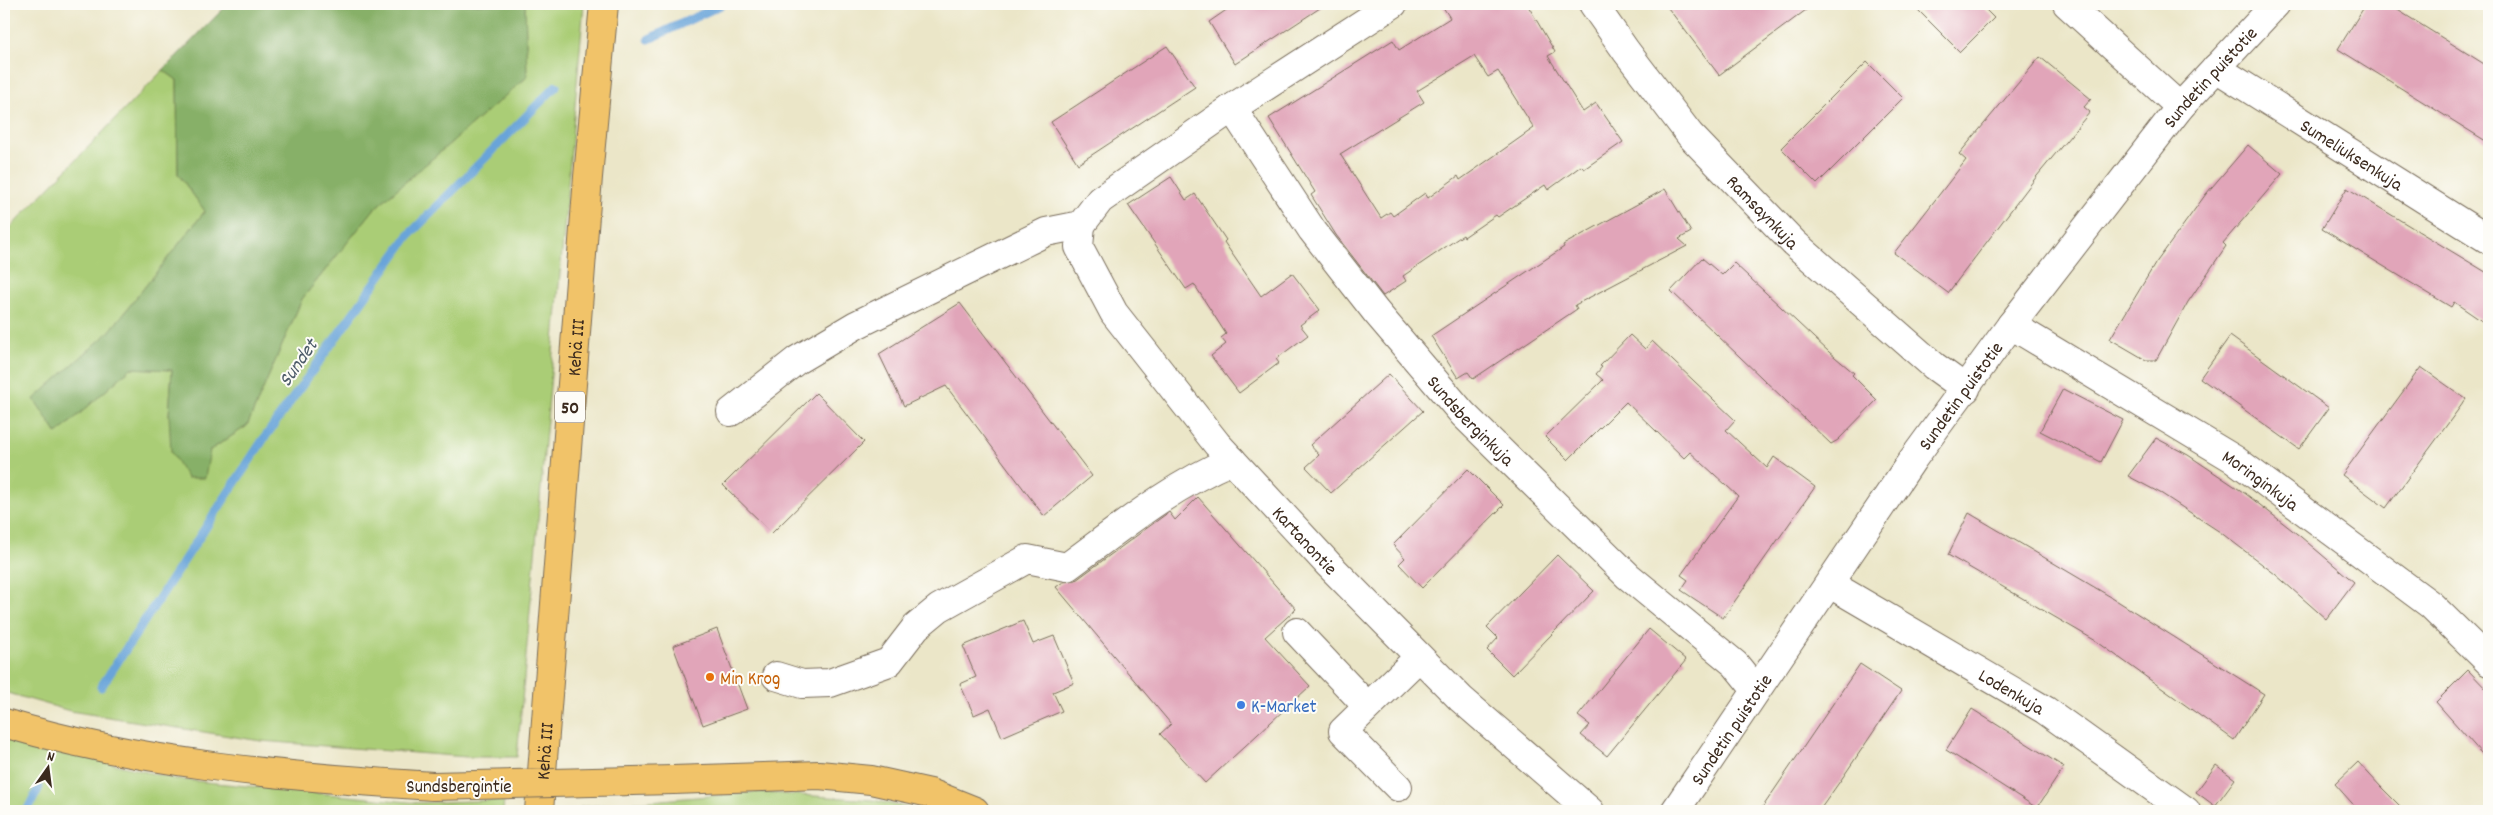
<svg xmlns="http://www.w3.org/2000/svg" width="2493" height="815" viewBox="0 0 2493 815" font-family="Dekko,sans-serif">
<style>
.green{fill:#aacd76;stroke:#727c4a}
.forest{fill:#87b067;stroke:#616d42}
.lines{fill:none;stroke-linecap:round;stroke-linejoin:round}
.stream{stroke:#69a4d9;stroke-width:9}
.building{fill:#e1a5b9;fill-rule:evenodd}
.minor-casing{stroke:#796c5a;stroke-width:30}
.major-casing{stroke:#796c5a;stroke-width:30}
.highway-casing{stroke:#796c5a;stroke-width:30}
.minor{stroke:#fff;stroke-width:28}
.major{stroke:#f1c369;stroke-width:28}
.highway{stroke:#f1c369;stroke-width:28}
.major-bridge-casing{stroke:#796c5a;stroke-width:30;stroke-linecap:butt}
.major-bridge{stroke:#f1c369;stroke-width:28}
.food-dot{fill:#e8710a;stroke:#fdfcf7;stroke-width:2}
.shop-dot{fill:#3f7fe0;stroke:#fdfcf7;stroke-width:2}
.labels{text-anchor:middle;stroke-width:4;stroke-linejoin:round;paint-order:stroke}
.shield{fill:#fdfcf7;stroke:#75695f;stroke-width:1}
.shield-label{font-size:18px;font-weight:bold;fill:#3b2a1e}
.street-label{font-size:19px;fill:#3b2a1e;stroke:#fdfcf7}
.food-label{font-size:19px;fill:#c56008;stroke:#fdfcf7;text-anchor:start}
.shop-label{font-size:19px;fill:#366cbe;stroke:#fdfcf7;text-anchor:start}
.water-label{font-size:20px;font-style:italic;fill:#4d5b69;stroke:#fdfcf7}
</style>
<rect width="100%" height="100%" fill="#fdfcf7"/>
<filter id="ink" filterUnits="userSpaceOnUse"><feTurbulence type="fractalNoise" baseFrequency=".02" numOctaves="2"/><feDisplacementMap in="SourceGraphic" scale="10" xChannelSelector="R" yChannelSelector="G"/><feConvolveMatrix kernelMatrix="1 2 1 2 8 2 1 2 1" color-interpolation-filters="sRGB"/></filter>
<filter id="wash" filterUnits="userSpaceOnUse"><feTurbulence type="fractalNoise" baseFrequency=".0096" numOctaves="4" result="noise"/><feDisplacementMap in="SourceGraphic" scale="20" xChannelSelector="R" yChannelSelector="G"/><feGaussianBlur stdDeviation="1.12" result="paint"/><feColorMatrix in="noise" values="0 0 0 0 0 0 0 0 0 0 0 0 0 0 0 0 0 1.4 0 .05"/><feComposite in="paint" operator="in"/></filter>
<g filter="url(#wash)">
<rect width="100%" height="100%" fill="#ebe6c8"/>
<g class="green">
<path d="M525,4H584L517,757H467L261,741L70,711L4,692V234L163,70L177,80L178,174L205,211L109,332L35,399L57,434L131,368L172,370L169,415L210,450L247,426L302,299L375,208L527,77Z"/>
<path d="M4,737L175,779L418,803L504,800L503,811H4Z"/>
<path d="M755,792L873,800L921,811H580L581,807Z"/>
</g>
<path class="forest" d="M228,4H525L527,77L375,208L302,299L247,426L210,450L205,478H187L171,452L169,415L172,370L131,368L57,434L34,399L109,332L205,211L178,174L177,80L163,70Z"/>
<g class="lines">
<g class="stream">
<path d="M649,39L723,4"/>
<path d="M101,687L263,440L409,235L556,86"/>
<path d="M27,811L39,787"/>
</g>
</g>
<g id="blocks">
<g class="building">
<path d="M1235,4H1326L1235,64L1209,22Z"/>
<path d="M1441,4H1527L1555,52L1548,56L1583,112L1596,103L1623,142L1584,169L1581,166L1548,190L1545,185L1498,217L1496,215L1464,237L1463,235L1403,276L1406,281L1383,296L1336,235L1311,195L1315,192L1269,118L1393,40L1399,50L1450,18ZM1474,56L1488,77L1498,71L1534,128L1460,180L1458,176L1428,198L1425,193L1393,216L1390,212L1381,218L1340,154L1424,102L1417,91Z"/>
<path d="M1665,4H1814L1719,75Z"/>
<path d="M1912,4H1980L1994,18L1960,52Z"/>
<path d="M2366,4H2388L2489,67V143L2338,49Z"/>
<path d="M1167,46L1195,87L1078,164L1051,122Z"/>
<path d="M2040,57L2091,99L2084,107L2090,112L2037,176L1948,293L1894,253L1966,160L1959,154Z"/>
<path d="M1867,62L1903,98L1817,184L1781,148Z"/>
<path d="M2248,145L2282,174L2223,243L2226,246L2188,302L2156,360H2146L2110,339L2155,264L2206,194Z"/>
<path d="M1171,177L1186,200L1195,194L1226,240L1224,242L1261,296L1292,273L1320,310L1300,325L1308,335L1276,359L1279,363L1239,393L1211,356L1226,344L1221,338L1226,334L1194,284L1186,289L1128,205Z"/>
<path d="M2347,188L2489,274V326L2454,302L2451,307L2322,229Z"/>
<path d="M1665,189L1691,232L1679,239L1687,246L1575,305L1577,309L1473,379L1468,372L1458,378L1431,336L1564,247L1563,245Z"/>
<path d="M1702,258L1722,275L1734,263L1829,352L1854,373L1852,375L1877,400L1838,440L1831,444L1671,291Z"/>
<path d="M960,303L1092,476L1044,516L946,386L904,406L879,354Z"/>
<path d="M1630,335L1645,349L1652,341L1735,420L1726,430L1767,468L1774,457L1815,487L1723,618L1681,590L1688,580L1681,575L1738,496L1690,452L1684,458L1626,402L1568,460L1545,437L1603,380L1596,374L1602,367L1600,366Z"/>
<path d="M2230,336L2329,408L2299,449L2200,378Z"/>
<path d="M2421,367L2466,399L2386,508L2342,475Z"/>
<path d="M1389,374L1423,411L1331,493L1306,467L1319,455L1310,445Z"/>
<path d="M2063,389L2123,420L2101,462L2040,431Z"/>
<path d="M816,393L864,442L772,533L723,485Z"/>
<path d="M2156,438L2188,455L2246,494L2301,537L2354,582L2326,619L2275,574L2220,532L2162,494L2128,476Z"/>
<path d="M1468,469L1504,505L1422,588L1399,564L1405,558L1393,545Z"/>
<path d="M1198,497L1296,609L1265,637L1310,686L1205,783L1160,734L1171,724L1056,587L1063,582L1076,580L1169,512L1175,520Z"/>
<path d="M1969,513L2111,597L2264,694L2234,740L2096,641L1948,555Z"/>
<path d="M1557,555L1594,591L1512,675L1487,650L1498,638L1487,627Z"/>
<path d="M1023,621L1033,644L1054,636L1074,683L1053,692L1062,711L1002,737L990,708L974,715L960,684L976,677L963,646Z"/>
<path d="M717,629L747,709L703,725L673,646Z"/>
<path d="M1649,629L1686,660L1607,756L1581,735L1590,725L1578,716Z"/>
<path d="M1860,664L1901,691L1843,777L1819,811H1760Z"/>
<path d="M2468,670L2489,692V762L2436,702Z"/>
<path d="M1972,709L2064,767L2037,808L1946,750Z"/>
<path d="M2358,762L2381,787L2405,811H2359L2335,784Z"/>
<path d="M2216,765L2235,779L2215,806L2196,792Z"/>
</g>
</g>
</g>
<g filter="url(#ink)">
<use href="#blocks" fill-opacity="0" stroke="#796c5a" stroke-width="1"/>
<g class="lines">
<g class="minor-casing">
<g id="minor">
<path id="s1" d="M1593,4L1626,51L1690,135L1794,243L1934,366L1966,389"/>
<path d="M2067,4L2180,107"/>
<path id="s2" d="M2216,68L2489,240"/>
<path id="s3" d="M1232,108L1312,230L1376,312L1463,414L1628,576L1735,664L1756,690"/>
<path id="s4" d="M1081,225L1079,247L1114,313L1217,444L1329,565L1461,699L1590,811"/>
<path id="s5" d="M2011,325L2234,459L2431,605L2489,662"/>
<path d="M731,412L797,360L856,325L1046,232L1081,225L1100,200L1232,108L1393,4"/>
<path id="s6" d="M1830,584L2045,710L2186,811"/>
<path d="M1297,632L1367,706"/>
<path d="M776,676L802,684L830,683L889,662L916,627L939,608L1027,559L1067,567C1120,528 1171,486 1232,460"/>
<path d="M1398,787L1343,731L1419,657"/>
<path id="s7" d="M1675,811L1913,459L2011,325L2180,107L2276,4"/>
</g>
</g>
<g class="major-casing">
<g id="major">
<path d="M4,723C142,764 289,777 433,786"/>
<path d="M673,780L819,775L871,780L930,793L975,811"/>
</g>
</g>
<g class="highway-casing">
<g id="highway">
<path id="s8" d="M539,811L588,177L604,4"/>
</g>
</g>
<use href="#minor" class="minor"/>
<use href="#major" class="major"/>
<use href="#highway" class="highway"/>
<g class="major-bridge-casing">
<path id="major-bridge" d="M433,786L673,780"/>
</g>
<use href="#major-bridge" class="major-bridge"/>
</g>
</g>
<circle class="food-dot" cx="710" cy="677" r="5"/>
<circle class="shop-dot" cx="1241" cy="705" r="5"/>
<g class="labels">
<rect class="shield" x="555" y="391.5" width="30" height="31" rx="4"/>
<g class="shield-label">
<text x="570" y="413">50</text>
</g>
<g class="street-label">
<text dy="7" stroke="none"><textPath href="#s7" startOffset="909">Sundetin puistotie</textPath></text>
<text dy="7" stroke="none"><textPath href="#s2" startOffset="161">Sumeliuksenkuja</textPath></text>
<text dy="7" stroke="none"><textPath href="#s1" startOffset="269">Ramsaynkuja</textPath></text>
<text dy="7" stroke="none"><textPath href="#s8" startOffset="465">Kehä III</textPath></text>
<text dy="7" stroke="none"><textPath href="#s7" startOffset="504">Sundetin puistotie</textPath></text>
<text dy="7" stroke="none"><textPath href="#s3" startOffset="394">Sundsberginkuja</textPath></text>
<text dy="7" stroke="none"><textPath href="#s5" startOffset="294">Moringinkuja</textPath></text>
<text dy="7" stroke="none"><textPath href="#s4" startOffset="394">Kartanontie</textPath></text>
<text dy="7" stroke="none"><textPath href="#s6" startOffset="211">Lodenkuja</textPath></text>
<text dy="7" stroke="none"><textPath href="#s7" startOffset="99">Sundetin puistotie</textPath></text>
<text dy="7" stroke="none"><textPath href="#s8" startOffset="60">Kehä III</textPath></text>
<text x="459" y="792">Sundsbergintie</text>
</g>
<g class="food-label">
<text x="720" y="684">Min Krog</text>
</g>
<g class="shop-label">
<text x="1251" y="712">K-Market</text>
</g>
<g class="water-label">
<text transform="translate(297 362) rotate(-55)" y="7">Sundet</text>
</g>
</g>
<rect width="2493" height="815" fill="none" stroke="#fdfcf7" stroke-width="20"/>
<g transform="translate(48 768) rotate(14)" stroke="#fdfcf7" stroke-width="4" paint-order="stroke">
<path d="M0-4L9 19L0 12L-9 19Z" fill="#3b2a1e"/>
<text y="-8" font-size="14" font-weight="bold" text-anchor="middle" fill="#3b2a1e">N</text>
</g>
</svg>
